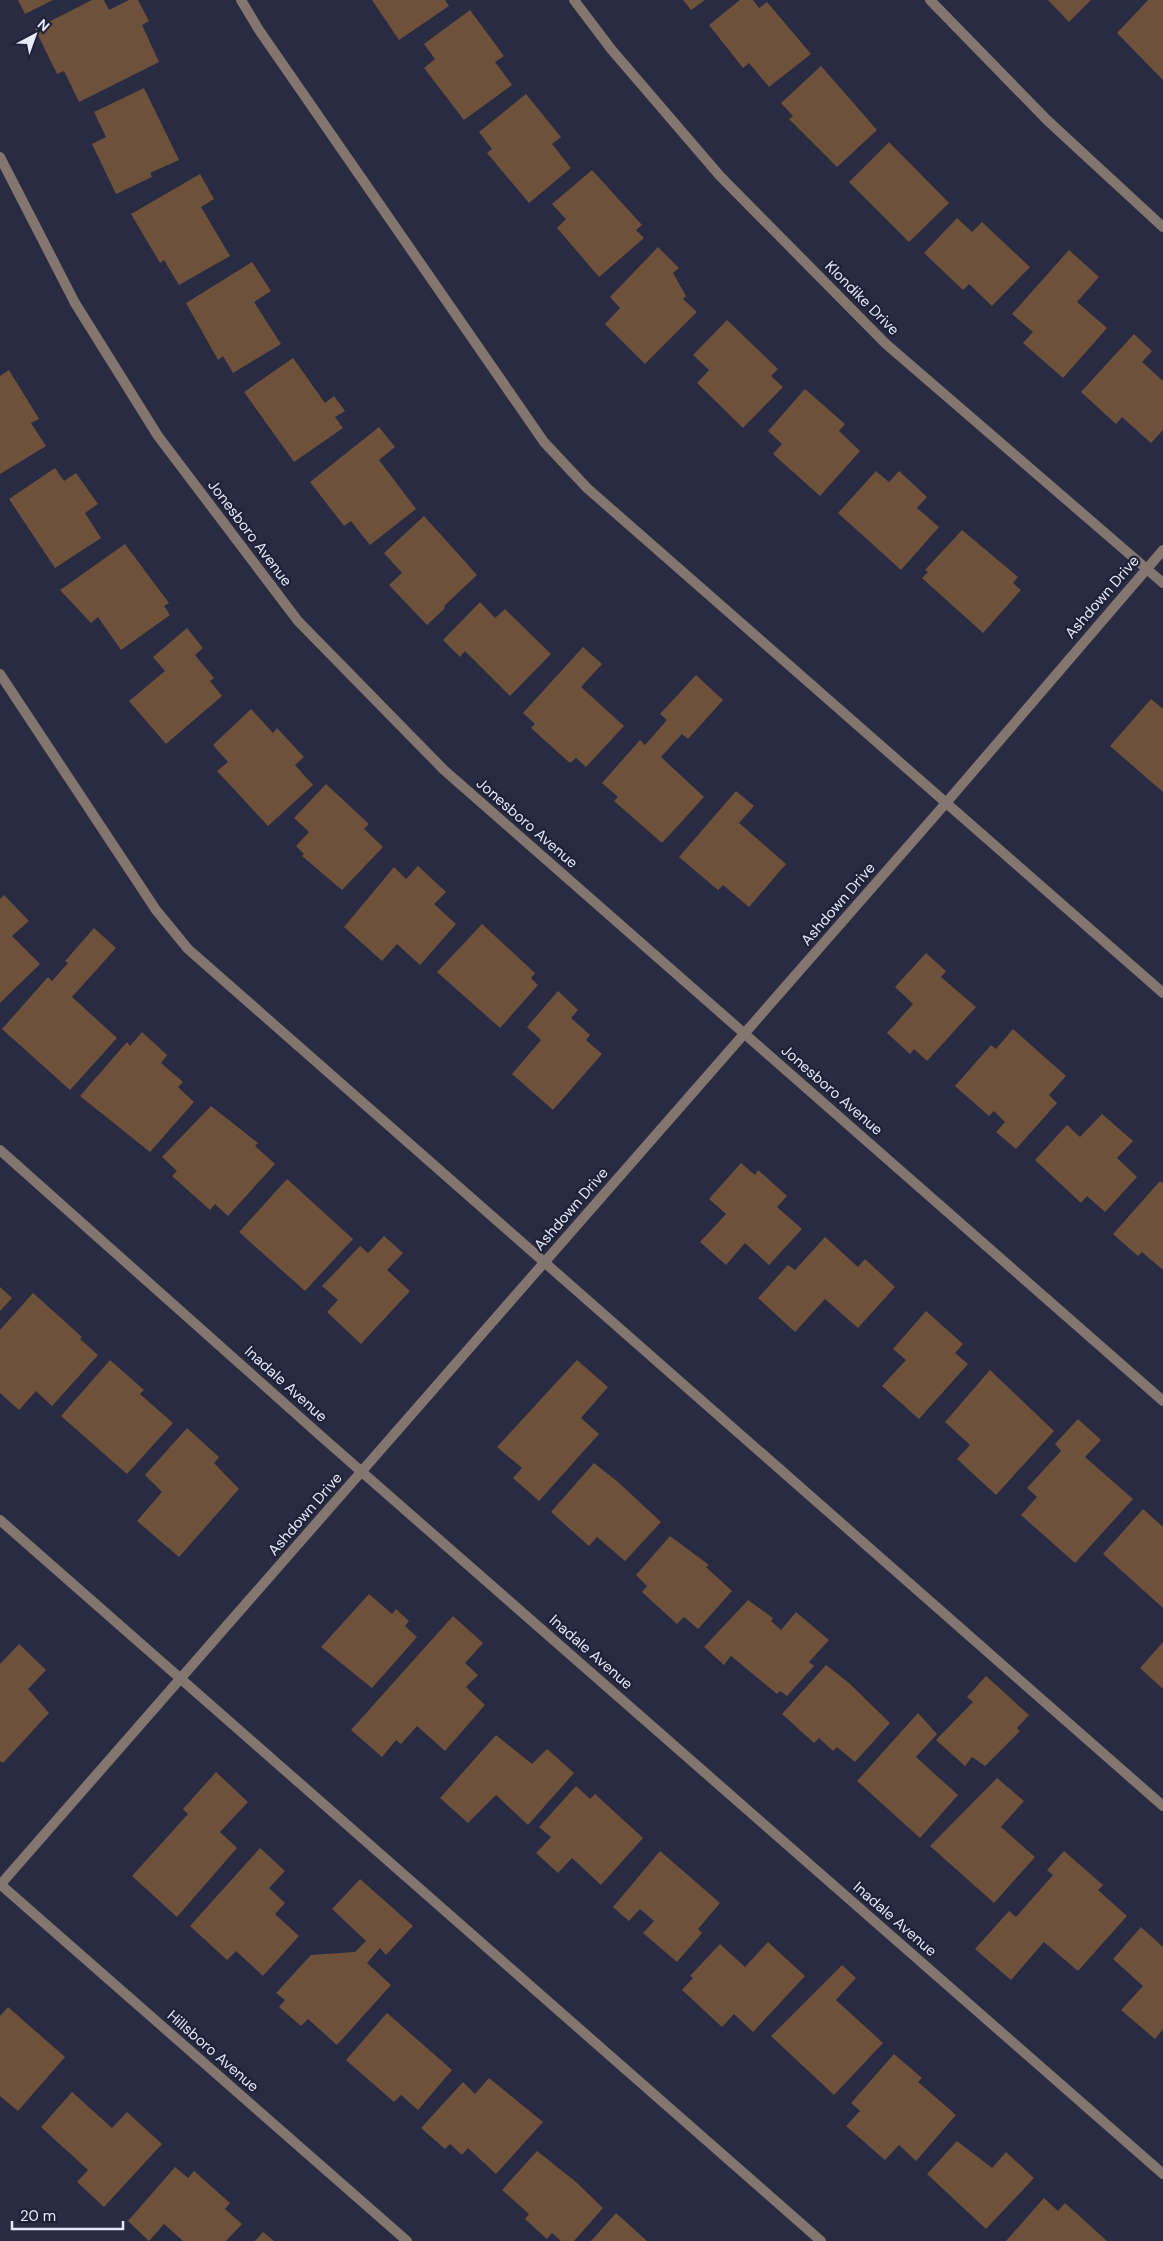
<svg xmlns="http://www.w3.org/2000/svg" width="1163" height="2241" viewBox="0 0 1163 2241" font-family="'DM Sans',sans-serif">
<style>
.building{fill:#6d513b}
.lines{fill:none;stroke-linecap:round;stroke-linejoin:round}
.lane{stroke:#83766f;stroke-width:10}
.street{stroke:#83766f;stroke-width:10}
.labels{text-anchor:middle;stroke-width:4.5;stroke-linejoin:round;paint-order:stroke}
.street-label{font-size:15px;fill:#e7eafa;stroke:#1e2137}
</style>
<rect width="100%" height="100%" fill="#282b42"/>
<g class="building">
<path d="M18,0H53L25,14Z"/>
<path d="M92,0H104L109,10L129,0H138L149,21L142,25L159,62L79,102L64,71L57,74L35,29Z"/>
<path d="M372,0H445L449,6L399,40Z"/>
<path d="M683,0H705L691,10Z"/>
<path d="M740,0H753L759,8L767,2L811,54L769,87L749,63L743,68L709,25Z"/>
<path d="M1048,0H1091L1069,22Z"/>
<path d="M1148,0H1163V80L1117,33Z"/>
<path d="M470,10L504,56L495,62L512,85L464,120L424,68L435,59L424,44Z"/>
<path d="M821,66L877,130L837,167L789,119L793,116L781,103Z"/>
<path d="M144,88L179,160L150,173L152,177L116,194L92,144L106,137L94,112Z"/>
<path d="M526,94L561,137L552,144L571,168L529,203L487,153L492,149L479,132Z"/>
<path d="M889,142L949,203L909,242L849,182Z"/>
<path d="M592,170L642,225L636,230L644,238L599,277L557,228L566,219L552,204Z"/>
<path d="M200,174L214,199L201,207L230,256L179,285L164,260L160,263L131,214Z"/>
<path d="M957,218L972,232L982,222L1030,267L992,306L969,284L963,290L924,253Z"/>
<path d="M658,247L679,268L673,273L686,296L683,299L697,312L645,364L605,324L620,308L610,297Z"/>
<path d="M1069,250L1099,277L1077,302L1107,328L1063,378L1023,343L1033,332L1012,314Z"/>
<path d="M252,262L271,291L254,302L281,344L233,373L223,356L218,360L186,303Z"/>
<path d="M727,320L778,369L771,376L783,387L743,428L697,383L709,370L693,355Z"/>
<path d="M1134,334L1152,351L1142,362L1163,381V430L1151,443L1122,417L1116,424L1081,392Z"/>
<path d="M293,358L325,403L334,396L345,411L335,417L343,428L294,462L244,392Z"/>
<path d="M9,370L39,419L31,423L46,446L0,474V376Z"/>
<path d="M805,389L845,424L839,431L860,451L820,496L773,454L782,444L768,431Z"/>
<path d="M379,427L395,447L379,460L416,509L370,545L351,521L344,526L310,482Z"/>
<path d="M55,468L64,481L76,473L98,504L85,513L101,538L55,568L9,499Z"/>
<path d="M876,471L889,482L899,471L927,497L917,508L939,527L901,570L838,513Z"/>
<path d="M424,516L477,575L444,606L445,608L427,625L389,585L402,573L384,553Z"/>
<path d="M962,530L1018,577L1013,583L1021,590L983,633L922,578L928,572L925,570Z"/>
<path d="M125,544L169,603L164,606L170,615L121,650L98,617L91,623L60,590Z"/>
<path d="M480,602L495,618L505,609L551,654L510,696L465,651L460,657L443,640Z"/>
<path d="M187,628L203,648L195,655L214,678L210,681L222,696L166,744L129,701L165,671L153,657Z"/>
<path d="M583,647L602,664L581,687L624,726L586,767L576,758L570,763L531,728L535,724L523,713Z"/>
<path d="M696,675L723,700L688,739L682,734L661,757L704,797L662,843L614,801L618,797L602,783L640,740L645,745L667,720L660,714Z"/>
<path d="M1151,699L1163,709V792L1110,746Z"/>
<path d="M251,709L273,733L277,728L304,757L295,765L313,785L268,826L217,771L228,762L213,745Z"/>
<path d="M326,784L369,824L364,829L383,847L342,890L302,856L304,854L296,846L309,832L294,818Z"/>
<path d="M736,791L754,806L739,823L786,864L749,907L723,885L718,890L679,857Z"/>
<path d="M418,866L446,892L434,904L456,924L420,965L397,944L382,961L344,927L394,867L406,879Z"/>
<path d="M4,895L29,921L12,936L40,964L0,1003V899Z"/>
<path d="M482,924L535,973L531,978L538,985L500,1028L437,972Z"/>
<path d="M94,928L116,948L72,997L117,1038L70,1090L2,1029L48,977L52,981L68,963L65,961Z"/>
<path d="M926,953L946,971L941,977L976,1007L927,1061L914,1049L910,1054L887,1033L913,1004L895,987Z"/>
<path d="M558,991L578,1010L571,1018L590,1035L586,1040L602,1054L553,1110L512,1074L541,1040L527,1027Z"/>
<path d="M1013,1029L1066,1076L1049,1095L1057,1103L1016,1149L996,1132L1005,1122L994,1111L989,1116L955,1086L991,1045L996,1049Z"/>
<path d="M142,1032L167,1055L161,1063L183,1082L178,1087L194,1102L150,1152L80,1096L127,1042L130,1046Z"/>
<path d="M211,1106L258,1143L255,1146L275,1164L228,1216L215,1204L210,1210L172,1176L177,1171L162,1157Z"/>
<path d="M1102,1114L1133,1141L1117,1158L1137,1177L1105,1212L1087,1196L1081,1203L1035,1160L1067,1125L1080,1137Z"/>
<path d="M741,1163L755,1175L758,1170L787,1196L777,1207L802,1229L769,1265L745,1243L726,1265L700,1242L726,1214L709,1199Z"/>
<path d="M287,1179L353,1239L305,1291L239,1232Z"/>
<path d="M1160,1181L1163,1183V1270L1142,1252L1138,1256L1113,1234Z"/>
<path d="M384,1236L403,1253L387,1270L410,1291L361,1344L327,1312L338,1300L322,1286L360,1246L368,1253Z"/>
<path d="M825,1237L858,1267L865,1259L895,1287L858,1328L825,1299L795,1332L758,1298L788,1265L795,1270Z"/>
<path d="M0,1287L12,1298L0,1311Z"/>
<path d="M33,1293L82,1337L80,1339L98,1355L52,1406L36,1391L19,1410L0,1393V1330Z"/>
<path d="M926,1311L963,1344L955,1353L968,1364L919,1419L882,1386L906,1360L893,1349Z"/>
<path d="M110,1360L144,1390L140,1394L173,1423L127,1474L61,1416Z"/>
<path d="M577,1360L608,1387L581,1418L599,1434L539,1501L513,1478L522,1468L497,1447Z"/>
<path d="M990,1370L1054,1431L996,1495L957,1459L970,1445L945,1422Z"/>
<path d="M1078,1419L1101,1440L1085,1457L1133,1499L1075,1563L1021,1515L1037,1497L1027,1488L1061,1451L1055,1444Z"/>
<path d="M187,1428L219,1457L214,1463L239,1489L179,1557L137,1521L162,1492L145,1475Z"/>
<path d="M594,1463L618,1482L661,1522L625,1561L597,1537L589,1546L551,1512Z"/>
<path d="M1143,1509L1163,1527V1608L1103,1554Z"/>
<path d="M670,1536L709,1565L706,1567L732,1591L698,1629L684,1617L677,1624L642,1592L647,1586L636,1575Z"/>
<path d="M369,1594L392,1614L396,1609L409,1621L405,1626L417,1637L372,1688L321,1647Z"/>
<path d="M748,1600L773,1618L771,1621L781,1630L796,1612L829,1640L809,1662L814,1666L787,1696L780,1691L777,1694L731,1656L724,1665L704,1647Z"/>
<path d="M453,1616L483,1643L465,1663L478,1675L466,1687L485,1705L445,1751L417,1726L401,1744L396,1740L382,1757L351,1730Z"/>
<path d="M1163,1642V1689L1140,1668Z"/>
<path d="M19,1644L46,1670L28,1689L49,1713L3,1763L0,1761V1664Z"/>
<path d="M826,1665L849,1683L890,1723L855,1762L837,1747L833,1751L819,1738L814,1743L782,1714Z"/>
<path d="M986,1676L1029,1715L1017,1728L1020,1731L985,1766L972,1757L965,1766L936,1740L973,1702L967,1697Z"/>
<path d="M918,1713L937,1734L916,1757L958,1795L920,1838L857,1781Z"/>
<path d="M496,1735L532,1764L547,1749L574,1773L528,1825L496,1795L468,1823L440,1798Z"/>
<path d="M216,1772L248,1802L220,1832L237,1848L177,1917L132,1876L188,1814L183,1809Z"/>
<path d="M997,1778L1024,1801L1001,1827L1035,1857L994,1903L930,1846Z"/>
<path d="M576,1786L590,1799L595,1794L643,1838L601,1885L572,1858L558,1873L536,1853L551,1837L539,1827Z"/>
<path d="M260,1848L285,1871L269,1888L285,1903L275,1914L299,1936L263,1976L236,1951L227,1960L190,1926Z"/>
<path d="M660,1851L720,1903L698,1929L702,1933L677,1962L643,1933L654,1921L640,1909L629,1921L613,1907Z"/>
<path d="M1064,1851L1103,1885L1098,1890L1127,1916L1078,1971L1044,1942L1011,1980L975,1949L1009,1911L1016,1917L1053,1875L1047,1870Z"/>
<path d="M360,1879L413,1926L386,1955L380,1948L367,1963L391,1985L337,2045L308,2019L301,2026L279,2007L285,2000L276,1993L311,1955L355,1952L366,1941L332,1909Z"/>
<path d="M1141,1927L1163,1947V2029L1155,2039L1121,2010L1143,1986L1113,1959Z"/>
<path d="M768,1942L805,1976L753,2032L734,2014L722,2027L682,1990L693,1978L690,1976L720,1944L745,1967Z"/>
<path d="M842,1965L856,1978L836,2000L883,2043L834,2095L771,2036Z"/>
<path d="M8,2007L65,2057L18,2111L0,2096V2016Z"/>
<path d="M387,2013L452,2070L418,2110L401,2095L394,2102L346,2060Z"/>
<path d="M894,2054L922,2078L918,2082L956,2115L916,2161L899,2145L885,2160L846,2126L860,2111L851,2103Z"/>
<path d="M489,2078L543,2122L496,2174L468,2148L462,2155L450,2144L445,2149L421,2128L463,2082L475,2094Z"/>
<path d="M72,2092L112,2128L127,2112L162,2144L104,2207L77,2182L88,2170L41,2127Z"/>
<path d="M957,2141L992,2168L1006,2152L1034,2178L986,2229L927,2174Z"/>
<path d="M537,2151L576,2182L603,2208L574,2241H561L552,2233L547,2239L525,2219L529,2214L502,2190Z"/>
<path d="M175,2167L188,2178L194,2171L230,2203L225,2209L242,2224L226,2241H183L164,2224L149,2241L128,2221Z"/>
<path d="M1044,2198L1058,2211L1065,2203L1107,2241H1006Z"/>
<path d="M616,2213L647,2241H591Z"/>
<path d="M263,2232L274,2241H255Z"/>
</g>
<g class="lines">
<g class="lane">
<path d="M241,0L259,30L544,442L587,488L1163,993"/>
<path d="M930,0L1047,120L1163,227"/>
<path d="M0,674L156,910L188,949L1163,1806"/>
<path d="M0,1520L821,2241"/>
</g>
<g class="street">
<path d="M574,0L611,49L720,176L886,344L1163,583"/>
<path d="M0,157L75,303L158,436L298,621L444,770L1163,1401"/>
<path d="M0,1150L322,1437L1163,2174"/>
<path d="M0,1884L407,2241"/>
<path d="M0,1885L946,803L1163,550"/>
</g>
</g>
<g class="labels">
<g class="street-label">
<text transform="translate(862 298) rotate(45)" y="5">Klondike Drive</text>
<text transform="translate(250 533) rotate(53)" y="5">Jonesboro Avenue</text>
<text transform="translate(1102 597) rotate(-49)" y="5">Ashdown Drive</text>
<text transform="translate(527 823) rotate(41)" y="5">Jonesboro Avenue</text>
<text transform="translate(838 904) rotate(-49)" y="5">Ashdown Drive</text>
<text transform="translate(832 1090) rotate(41)" y="5">Jonesboro Avenue</text>
<text transform="translate(571 1209) rotate(-49)" y="5">Ashdown Drive</text>
<text transform="translate(286 1384) rotate(42)" y="5">Inadale Avenue</text>
<text transform="translate(305 1514) rotate(-49)" y="5">Ashdown Drive</text>
<text transform="translate(591 1652) rotate(41)" y="5">Inadale Avenue</text>
<text transform="translate(895 1919) rotate(41)" y="5">Inadale Avenue</text>
<text transform="translate(213 2051) rotate(41)" y="5">Hillsboro Avenue</text>
</g>
</g>
<g transform="translate(35 35) rotate(41)" stroke="#1e2137" stroke-width="4" paint-order="stroke">
<path d="M0-4L9 19L0 12L-9 19Z" fill="#e7eafa"/>
<text y="-8" font-size="14" font-weight="bold" text-anchor="middle" fill="#e7eafa">N</text>
</g>
<path d="M12 2221v8h111v-8" fill="none" stroke="#e7eafa" stroke-width="2.5"/>
<text x="20" y="2221" font-size="15" fill="#e7eafa" stroke="#1e2137" stroke-width="4" paint-order="stroke">20 m</text>
</svg>
